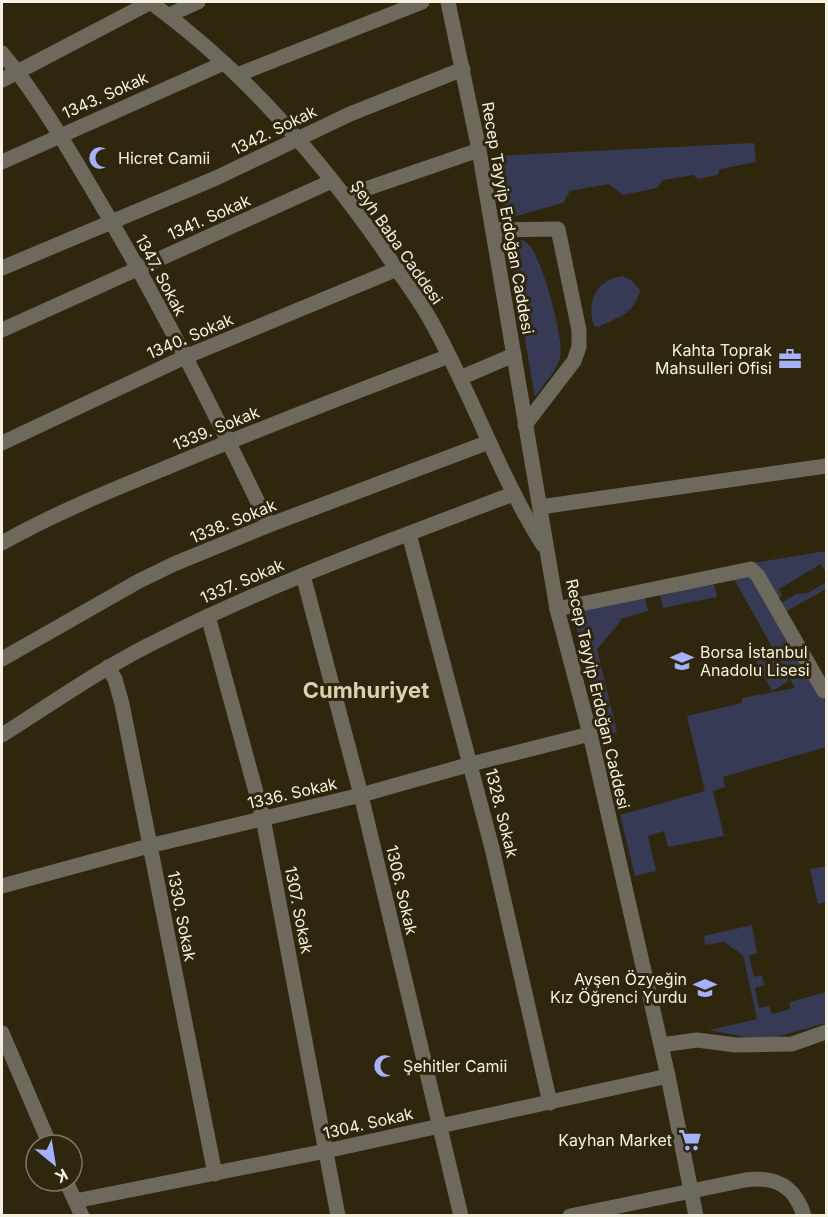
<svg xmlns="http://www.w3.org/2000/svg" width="828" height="1217" viewBox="0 0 828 1217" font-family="Inter,sans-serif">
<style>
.green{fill:#373a55}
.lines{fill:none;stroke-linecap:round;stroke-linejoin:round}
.minor{stroke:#6d695c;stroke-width:15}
.labels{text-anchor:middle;stroke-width:6;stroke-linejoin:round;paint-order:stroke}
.street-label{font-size:16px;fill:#f5f1e2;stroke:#2e270d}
.poi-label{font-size:16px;fill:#f5f1e2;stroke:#2e270d;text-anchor:start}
.district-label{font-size:22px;font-weight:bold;fill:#d9d1b2;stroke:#2e270d}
</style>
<rect width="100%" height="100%" fill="#2e270d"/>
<g class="green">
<path d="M754,143L756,162L720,169L717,175L698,179L693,175L663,180L657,188L623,195L609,184L570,191L563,203L505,219L494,156Z"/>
<path d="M522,240C524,241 529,244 530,246C542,260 565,340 560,358C556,372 543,385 535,397L508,241Z"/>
<path d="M623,276L632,281L640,290C634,315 619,316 599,327L594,326C586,301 597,279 623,276Z"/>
<path d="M826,551V573L821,564L779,589L782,596L775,600L753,563Z"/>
<path d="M751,575L826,703V747L723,777L725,787L713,791L724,836L668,847L664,831L648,836L656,871L635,876L620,815L705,791L687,716L742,703V698L795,688L734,579Z"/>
<path d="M826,582V589L783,613L778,605L796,594L808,593Z"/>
<path d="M714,583L717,597L663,608L660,595Z"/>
<path d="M645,598L648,611L620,619L621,621L597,649L617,732L602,736L573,613Z"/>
<path d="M770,649L789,681L772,691L754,658Z"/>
<path d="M826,866V902L818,904L810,869Z"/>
<path d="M752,925L757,953L749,956L754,977L762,975L764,985L755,988L759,1008L769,1006L772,1014L790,1009V1002L826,992V1023L776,1037L750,1038L709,1030L757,1019L743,955L724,942L705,945L704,936Z"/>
</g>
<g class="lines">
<g class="minor">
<path d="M150,2C241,68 319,157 383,249C399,273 417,296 431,321C472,394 498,474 543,545"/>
<path d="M448,2L479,150L557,609L590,734L668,1076L696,1216"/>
<path d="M169,15L198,2"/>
<path d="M2,53C38,96 66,145 95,194C159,301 215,413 269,525"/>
<path d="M237,75L422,2"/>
<path d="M2,80L151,2"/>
<path d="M2,162L224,63"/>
<path d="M345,196L479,150"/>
<path d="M493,230L558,229L579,330V347L574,361L525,425"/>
<path d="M2,268L216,178L350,114L463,69"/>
<path d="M2,330L332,181"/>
<path d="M460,378L514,355"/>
<path d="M2,443L185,357L397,269"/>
<path d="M540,507L826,466"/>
<path d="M409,534L492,848L550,1103"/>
<path d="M2,543C55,513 112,490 168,467C261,428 355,392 449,356"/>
<path d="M303,575L361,795L461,1216"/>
<path d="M557,609L751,569L758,576L824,691"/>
<path d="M208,616L263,818L338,1216"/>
<path d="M2,659L139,581L174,564L269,525L489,442"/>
<path d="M108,667L115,679L122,704L215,1174"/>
<path d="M2,735C54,702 105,666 161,639C274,582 395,539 513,494"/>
<path d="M2,886L149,846L361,795L471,764L590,734"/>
<path d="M2,1033L50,1145"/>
<path d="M661,1045L697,1040L736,1045L792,1044L826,1032"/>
<path d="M66,1181L82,1216"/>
<path d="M75,1201L326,1151L668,1076"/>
<path d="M570,1216L745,1180C775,1176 795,1185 804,1216"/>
</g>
</g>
<defs>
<g id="mosque-bare" transform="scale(1.8)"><path d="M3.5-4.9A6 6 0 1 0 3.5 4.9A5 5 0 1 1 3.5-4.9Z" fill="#a6b1fc" stroke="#2e270d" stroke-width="2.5" paint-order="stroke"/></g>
<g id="office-bare" transform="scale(1.8)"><path d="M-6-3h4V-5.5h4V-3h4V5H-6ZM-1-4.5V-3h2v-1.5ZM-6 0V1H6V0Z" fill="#a6b1fc" stroke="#2e270d" stroke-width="2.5" paint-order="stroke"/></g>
<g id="school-bare" transform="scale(1.8)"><path d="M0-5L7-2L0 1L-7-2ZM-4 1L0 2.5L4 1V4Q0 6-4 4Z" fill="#a6b1fc" stroke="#2e270d" stroke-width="2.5" paint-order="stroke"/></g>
<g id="supermarket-bare" transform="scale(1.8)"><path d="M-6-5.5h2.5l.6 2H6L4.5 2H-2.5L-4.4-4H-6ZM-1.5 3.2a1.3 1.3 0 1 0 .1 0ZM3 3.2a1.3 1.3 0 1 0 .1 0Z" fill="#a6b1fc" stroke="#2e270d" stroke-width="2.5" paint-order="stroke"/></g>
</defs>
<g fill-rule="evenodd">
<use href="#mosque-bare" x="100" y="158"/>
<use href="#office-bare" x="790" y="359"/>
<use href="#school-bare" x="682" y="661"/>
<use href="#school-bare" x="705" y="988"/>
<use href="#mosque-bare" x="385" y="1066"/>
<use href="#supermarket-bare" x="690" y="1140"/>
</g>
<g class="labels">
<g class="street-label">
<text transform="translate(105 95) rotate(-24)" y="6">1343. Sokak</text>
<text transform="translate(274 130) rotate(-26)" y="6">1342. Sokak</text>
<text transform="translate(209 217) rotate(-24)" y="6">1341. Sokak</text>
<text transform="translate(508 218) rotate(80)" y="6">Recep Tayyip Erdoğan Caddesi</text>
<text transform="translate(397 242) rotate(55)" y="6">Şeyh Baba Caddesi</text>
<text transform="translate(161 275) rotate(62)" y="6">1347. Sokak</text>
<text transform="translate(190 336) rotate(-23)" y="6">1340. Sokak</text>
<text transform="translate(216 428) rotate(-22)" y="6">1339. Sokak</text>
<text transform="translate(233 521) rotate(-22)" y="6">1338. Sokak</text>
<text transform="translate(242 581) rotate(-23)" y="6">1337. Sokak</text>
<text transform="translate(598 694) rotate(77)" y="6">Recep Tayyip Erdoğan Caddesi</text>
<text transform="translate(292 793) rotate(-13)" y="6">1336. Sokak</text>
<text transform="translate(502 813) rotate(76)" y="6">1328. Sokak</text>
<text transform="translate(402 890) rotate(77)" y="6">1306. Sokak</text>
<text transform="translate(299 910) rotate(79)" y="6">1307. Sokak</text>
<text transform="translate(182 916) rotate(79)" y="6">1330. Sokak</text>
<text transform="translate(368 1123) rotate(-13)" y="6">1304. Sokak</text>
</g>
<g class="poi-label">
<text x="118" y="164">Hicret Camii</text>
<text x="772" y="356" text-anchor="end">Kahta Toprak<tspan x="772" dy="18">Mahsulleri Ofisi</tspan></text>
<text x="700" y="658">Borsa İstanbul<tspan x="700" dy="18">Anadolu Lisesi</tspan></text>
<text x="687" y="985" text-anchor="end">Ayşen Özyeğin<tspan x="687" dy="18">Kız Öğrenci Yurdu</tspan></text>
<text x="403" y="1072">Şehitler Camii</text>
<text x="672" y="1146" text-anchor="end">Kayhan Market</text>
</g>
<g class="district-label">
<text x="366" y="698">Cumhuriyet</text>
</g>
</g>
<rect width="828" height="1217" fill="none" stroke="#f5f1e2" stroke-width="6"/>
<g transform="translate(54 1163) rotate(150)"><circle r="28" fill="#2e270d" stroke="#7e7862" stroke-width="1.5"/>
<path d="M0-4.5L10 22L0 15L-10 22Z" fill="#a6b1fc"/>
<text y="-9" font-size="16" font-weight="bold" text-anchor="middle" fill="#f5f1e2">K</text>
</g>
</svg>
